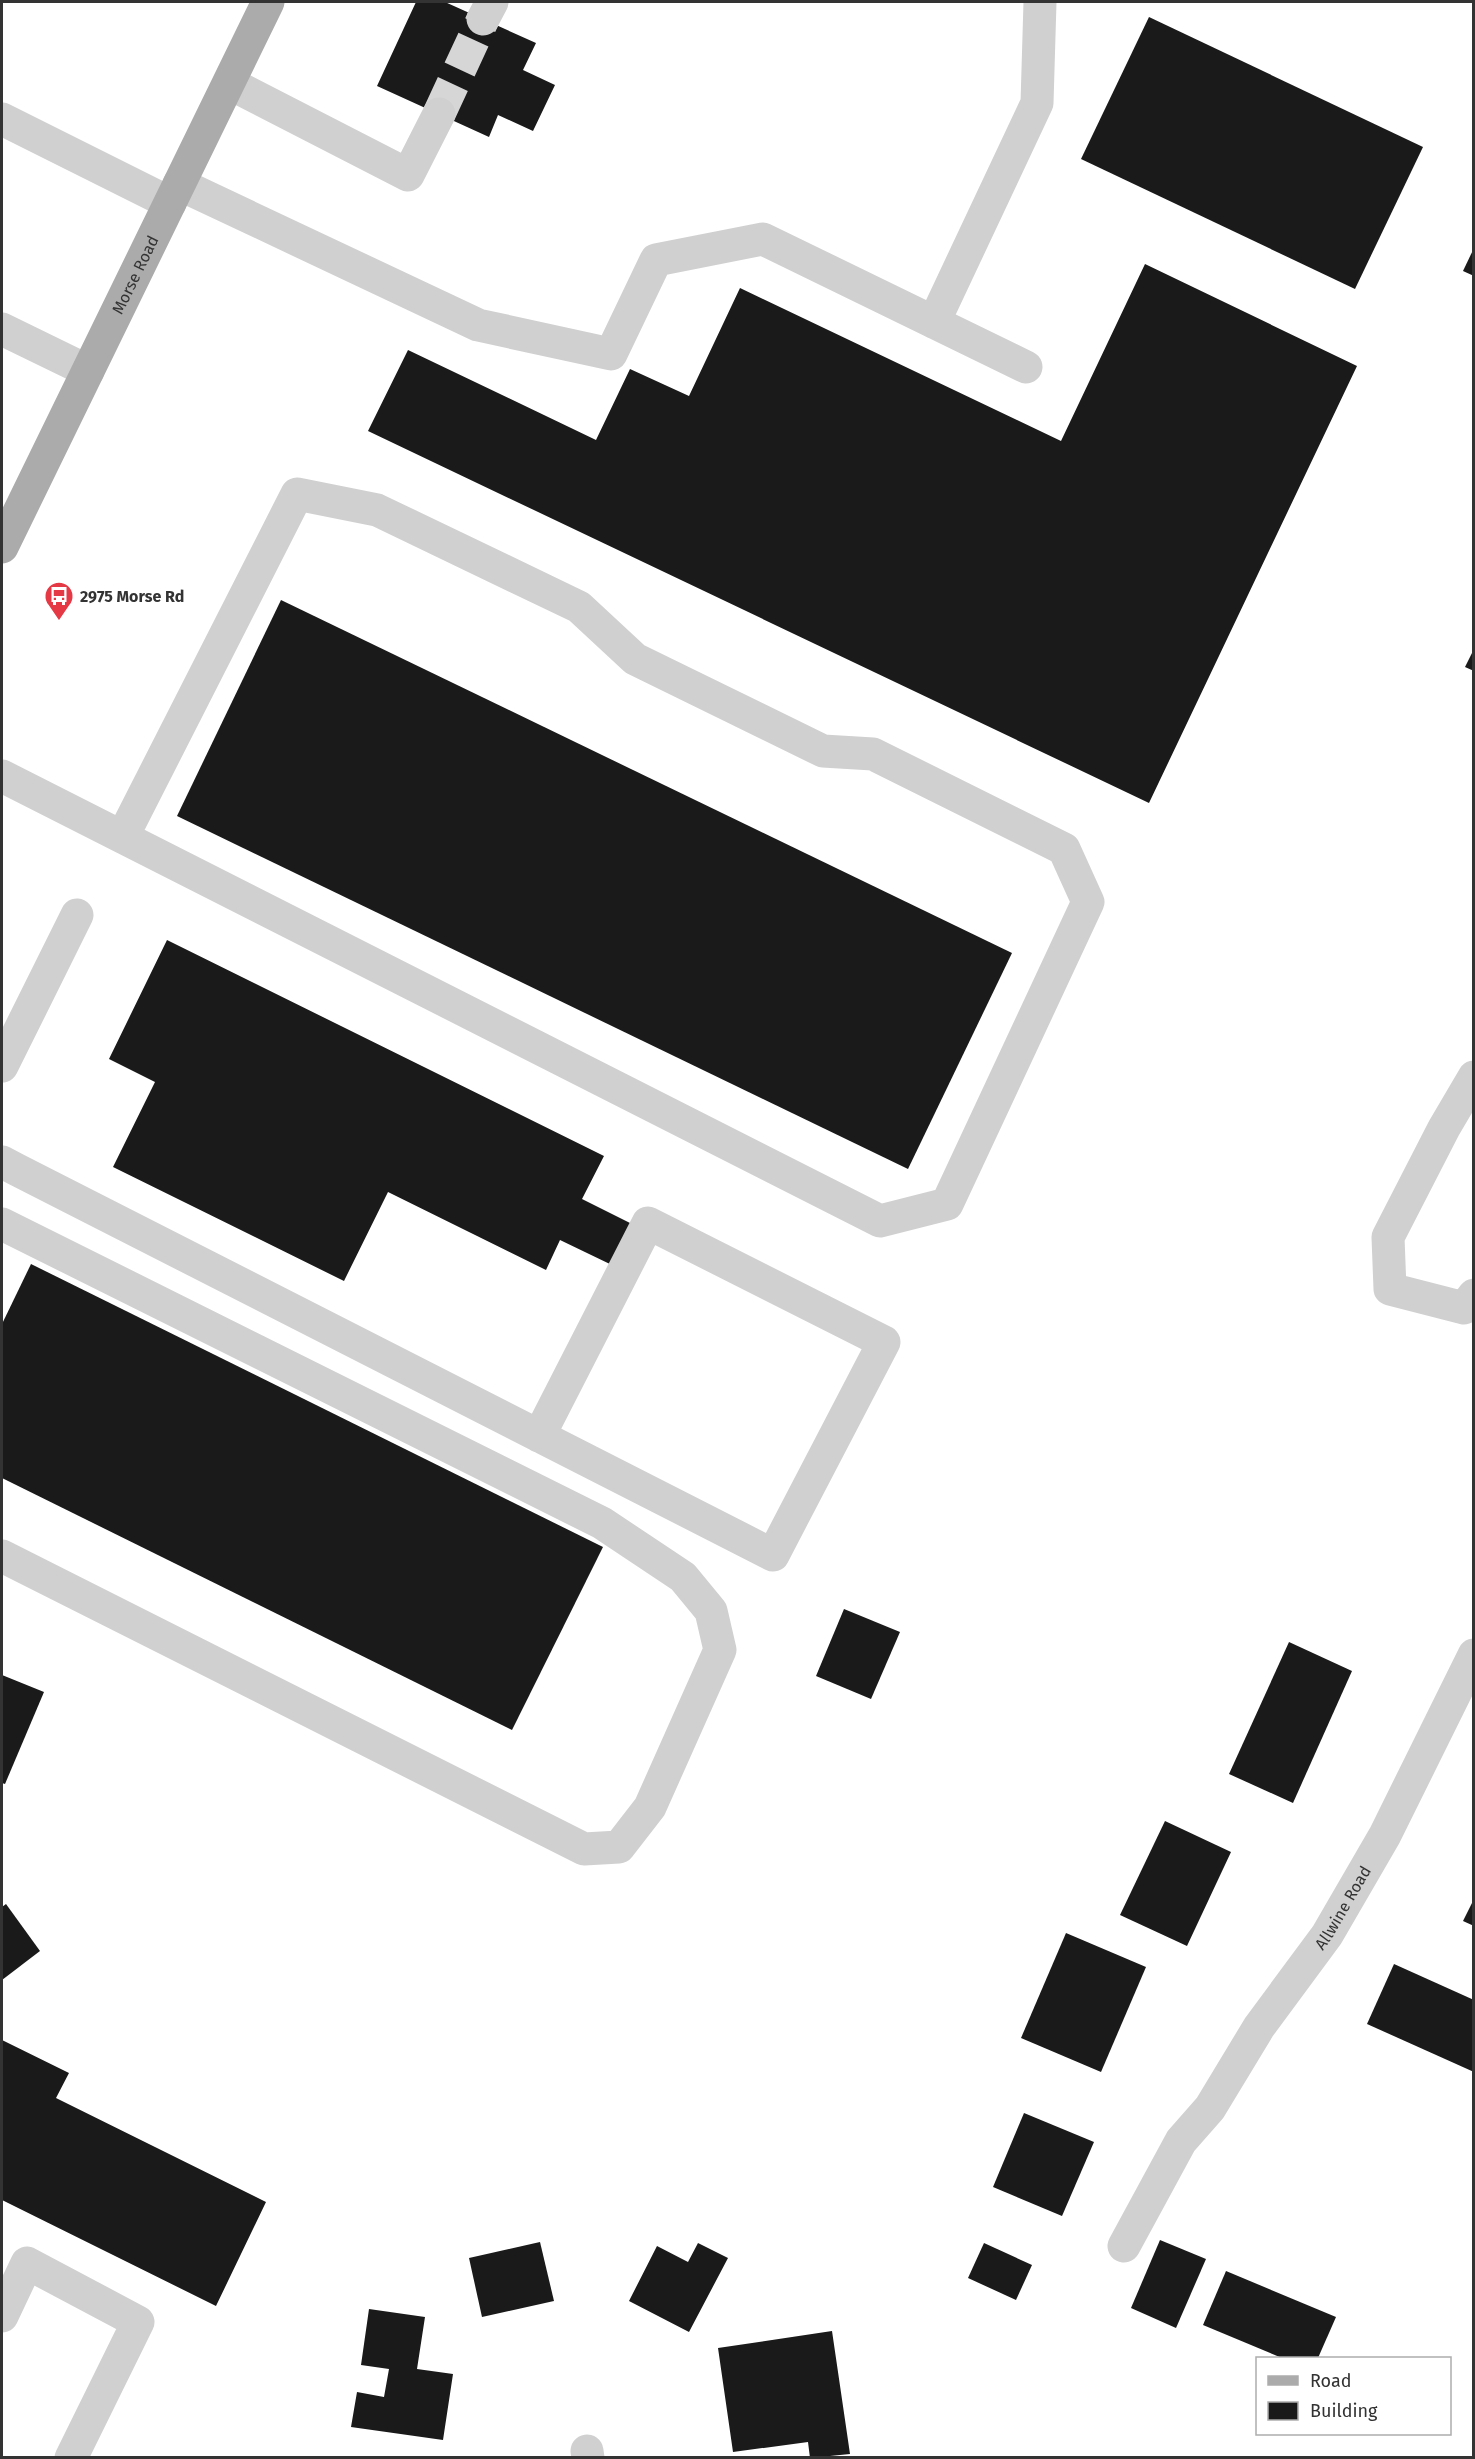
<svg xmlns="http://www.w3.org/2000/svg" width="1475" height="2459" viewBox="0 0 1475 2459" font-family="'Fira Sans',sans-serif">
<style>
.building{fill:#1a1a1a}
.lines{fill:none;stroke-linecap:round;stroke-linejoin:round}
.minor-tunnel{stroke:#d6d6d6;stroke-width:33;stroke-dasharray:33 16;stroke-linecap:butt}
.minor{stroke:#d0d0d0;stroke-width:33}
.major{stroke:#ababab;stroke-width:33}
.labels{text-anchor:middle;stroke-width:6;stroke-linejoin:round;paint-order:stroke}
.street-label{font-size:16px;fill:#333;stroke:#fff}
.poi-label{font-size:16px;font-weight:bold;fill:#333;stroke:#fff;text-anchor:start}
</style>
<rect width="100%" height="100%" fill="#fff"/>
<g class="building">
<path d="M416,2H445L536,43L523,70L555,85L533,131L498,115L489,137L377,86Z"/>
<path d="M1149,17L1423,147L1355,289L1081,159Z"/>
<path d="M1474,248V276L1463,271Z"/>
<path d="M1145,264L1357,366L1149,803L368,431L408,350L596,440L630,369L689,396L740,288L1061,441Z"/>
<path d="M281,600L1012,953L908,1169L177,816Z"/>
<path d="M1474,649V671L1465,667Z"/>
<path d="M167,940L604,1156L582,1199L634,1225L614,1266L560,1240L546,1270L388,1192L344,1281L113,1167L155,1082L109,1059Z"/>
<path d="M31,1264L603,1547L512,1730L2,1478V1324Z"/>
<path d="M844,1609L900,1632L871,1699L816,1676Z"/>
<path d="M1289,1642L1352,1671L1293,1803L1229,1774Z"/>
<path d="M2,1675L44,1692L5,1784L2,1783Z"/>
<path d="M1165,1821L1231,1852L1187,1946L1120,1915Z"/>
<path d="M1474,1899V1926L1463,1921Z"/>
<path d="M6,1904L40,1951L2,1980V1907Z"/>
<path d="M1066,1933L1146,1967L1101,2072L1021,2038Z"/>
<path d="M1394,1964L1474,2000V2072L1367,2024Z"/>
<path d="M2,2040L69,2073L56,2098L266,2202L216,2306L2,2200Z"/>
<path d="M1024,2113L1094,2142L1062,2216L993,2187Z"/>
<path d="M1160,2240L1206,2259L1176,2328L1131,2308Z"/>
<path d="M540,2242L554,2301L482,2317L469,2258Z"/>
<path d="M698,2243L728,2258L689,2332L629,2301L657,2246L688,2262Z"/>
<path d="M984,2243L1032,2265L1016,2300L968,2278Z"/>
<path d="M1226,2271L1336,2317L1318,2358H1282L1203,2325Z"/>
<path d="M369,2309L425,2317L417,2369L453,2374L443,2440L351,2427L357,2392L384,2397L389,2369L361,2365Z"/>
<path d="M832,2331L850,2454L810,2458L808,2442L733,2452L718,2348Z"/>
</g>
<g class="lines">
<path class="minor-tunnel" d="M439,114L483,19"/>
<g class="minor">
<path d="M483,19L492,2"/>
<path d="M229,83L408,175L439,114"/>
<path d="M2,119L170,203"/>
<path d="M179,184L478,325L611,354L656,260L763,239L1026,367"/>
<path d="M934,322L1037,103L1040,2"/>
<path d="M2,329L88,371"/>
<path d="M2,776L880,1221L947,1204L1088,902L1064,849L873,754L823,751L635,659L579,607L377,510L297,494L123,836"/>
<path d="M2,1066L77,915"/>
<path d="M1474,1077L1444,1128L1388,1237L1390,1289L1464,1308L1474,1295"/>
<path d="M2,1162C258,1294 515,1424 773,1555L884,1342L648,1223L539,1436"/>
<path d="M2,1224L602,1523L683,1577L711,1611L720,1650L650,1807L619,1847L584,1849L2,1556"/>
<path id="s1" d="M1124,2246L1181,2141L1210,2108L1259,2027L1327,1935L1385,1835L1474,1655"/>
<path d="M2,2316L27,2263L138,2322L71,2458"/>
<path d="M587,2451L588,2458"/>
</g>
<path class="major" id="s2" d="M2,547L268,2"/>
</g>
<defs>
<g id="bus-pin" transform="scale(1.5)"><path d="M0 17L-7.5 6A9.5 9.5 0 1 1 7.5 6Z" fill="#e63946" stroke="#fff"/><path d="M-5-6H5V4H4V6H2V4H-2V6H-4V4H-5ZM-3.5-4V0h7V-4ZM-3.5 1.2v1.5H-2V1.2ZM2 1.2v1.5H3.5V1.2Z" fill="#fff"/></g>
</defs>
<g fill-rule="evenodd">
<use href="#bus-pin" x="59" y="596"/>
</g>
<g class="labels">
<g class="street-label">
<text dy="6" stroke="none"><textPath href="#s2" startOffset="303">Morse Road</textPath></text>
<text dy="6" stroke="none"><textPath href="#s1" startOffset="404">Allwine Road</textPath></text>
</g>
<g class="poi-label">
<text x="80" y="602">2975 Morse Rd</text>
</g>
</g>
<rect width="1475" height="2459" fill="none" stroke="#333333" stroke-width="6"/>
<rect x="1256" y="2357" width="195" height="78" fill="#ffffff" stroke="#adadad" stroke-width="1.5"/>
<rect x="1268" y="2376" width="30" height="9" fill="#ababab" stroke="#adadad" stroke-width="1.5"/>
<text x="1310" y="2387" font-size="18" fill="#333333">Road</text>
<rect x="1268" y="2402" width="30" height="18" fill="#1a1a1a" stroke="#adadad" stroke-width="1.5"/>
<text x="1310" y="2417" font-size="18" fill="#333333">Building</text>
</svg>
